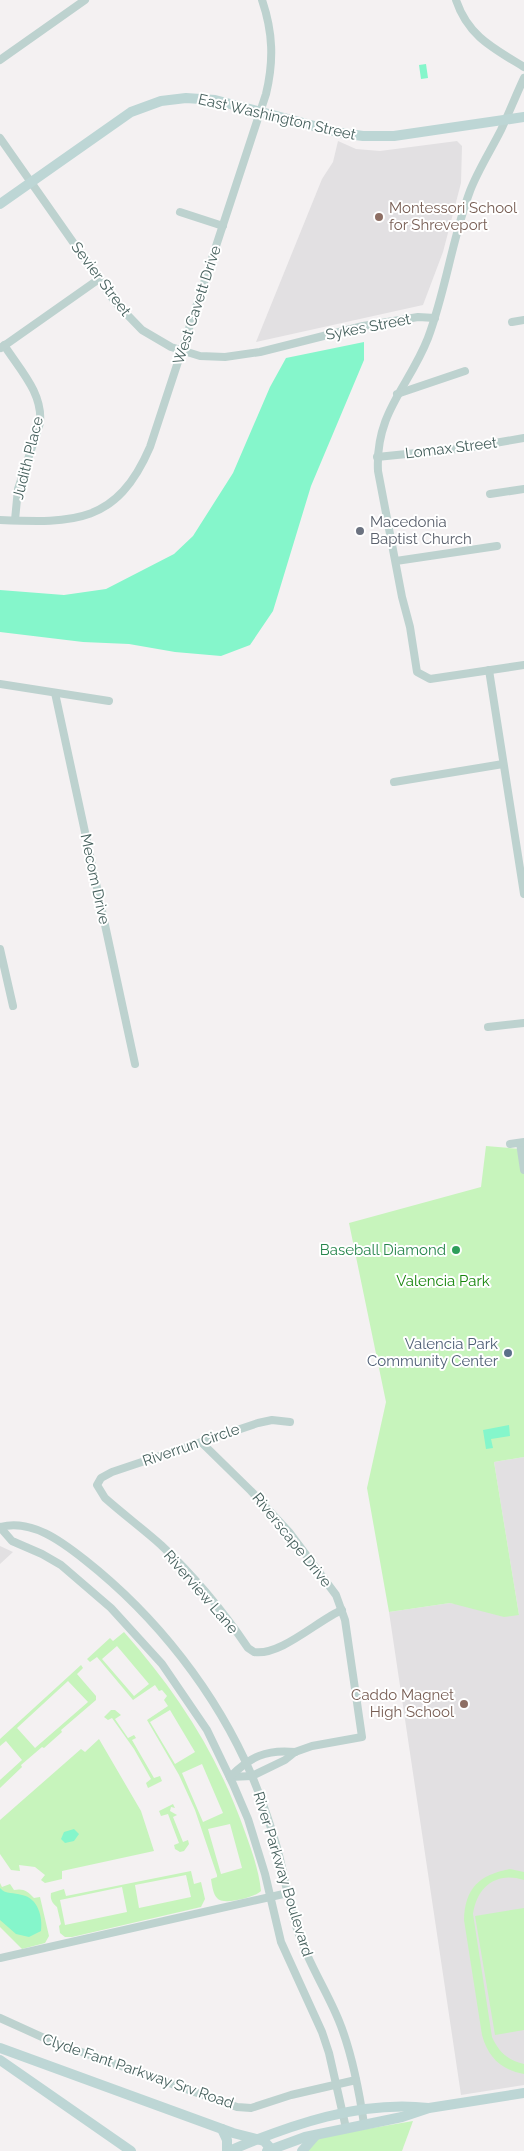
<svg xmlns="http://www.w3.org/2000/svg" width="524" height="2151" viewBox="0 0 524 2151" font-family="Raleway,sans-serif">
<style>
.education{fill:#e2e0e2}
.green{fill:#c7f4bc;fill-rule:evenodd}
.water{fill:#85f6cb}
.lines{fill:none;stroke-linecap:round;stroke-linejoin:round}
.street{stroke:#bdd2cf;stroke-width:8}
.secondary{stroke:#bdd6d5;stroke-width:10}
.education-dot{fill:#8d6e63;stroke:#fff;stroke-width:2}
.worship-dot{fill:#6b7280;stroke:#fff;stroke-width:2}
.leisure-dot{fill:#2e9e5b;stroke:#fff;stroke-width:2}
.service-dot{fill:#5c6f8a;stroke:#fff;stroke-width:2}
.labels{text-anchor:middle;stroke-width:4;stroke-linejoin:round;paint-order:stroke}
.street-label{font-size:15px;fill:#47615e;stroke:#fff}
.education-label{font-size:15px;fill:#785e54;stroke:#fff;text-anchor:start}
.worship-label{font-size:15px;fill:#5b616d;stroke:#fff;text-anchor:start}
.leisure-label{font-size:15px;fill:#27864d;stroke:#fff;text-anchor:end}
.park-label{font-size:15px;fill:#18860d;stroke:#fff}
.service-label{font-size:15px;fill:#4e5e75;stroke:#fff;text-anchor:end}
</style>
<rect width="100%" height="100%" fill="#f4f1f2"/>
<g class="education">
<path d="M338,141L356,149L380,151L457,141L462,146L461,183L443,252L423,305L256,342L322,179L333,162Z"/>
<path d="M524,1457V2085L461,2095L389,1612L450,1603L519,1615L494,1462Z"/>
<path d="M0,1546L13,1552L0,1564Z"/>
</g>
<g class="green">
<path d="M486,1146L521,1149L524,1170V1457L494,1462L519,1615L504,1617L450,1603L389,1612L367,1488L386,1402L349,1223L481,1187Z"/>
<path d="M124,1632C178,1693 218,1755 245,1832C252,1851 259,1871 261,1891C256,1897 223,1906 217,1898C213,1894 212,1885 211,1879L217,1877V1875L195,1810L179,1775L147,1720L168,1706L164,1700L167,1696L162,1690L159,1691L155,1685L133,1700L97,1657L90,1662L87,1659L110,1638L113,1641ZM117,1646L149,1684L134,1696L102,1659ZM170,1710L195,1752L175,1764L150,1722ZM202,1764L223,1813L203,1822L182,1773ZM230,1824L242,1868L221,1874L208,1829Z"/>
<path d="M81,1665L83,1668L77,1674L96,1696V1700L61,1730L62,1732L44,1748L42,1747L21,1765L22,1767L0,1788V1780L22,1760L6,1741L0,1746V1739ZM68,1681L88,1702L35,1748L17,1728Z"/>
<path d="M111,1710H115L121,1715L115,1719L128,1738L134,1735L136,1738L132,1740L154,1778L160,1776L162,1781L148,1788L146,1783L151,1779L134,1749L112,1718L108,1720L104,1717Z"/>
<path d="M99,1739L141,1811L154,1851L62,1871V1879L45,1883L41,1880L45,1875L35,1867L19,1865L20,1871L11,1870L0,1854V1820L81,1749L85,1752Z"/>
<path d="M173,1804L175,1808L171,1807L170,1811L177,1815L173,1817L183,1842L188,1840L189,1844L184,1851L180,1852L175,1849L174,1845L179,1843L168,1814L161,1816L159,1811Z"/>
<path d="M510,1869L524,1872V1880C496,1871 477,1887 473,1914L492,2037C499,2052 507,2060 524,2064V2074C501,2070 488,2057 482,2035L464,1920C465,1888 479,1875 510,1869Z"/>
<path d="M191,1871L194,1884L201,1882L205,1899L201,1907L72,1937H65L60,1933L59,1926L61,1924L57,1907C52,1903 50,1899 51,1893L64,1889L66,1896ZM186,1875L191,1897L139,1908L135,1885ZM122,1887L127,1912L65,1925L60,1900Z"/>
<path d="M0,1883L2,1887L10,1884L14,1890C23,1888 28,1891 34,1898L40,1897L49,1936L45,1943L22,1949L0,1927Z"/>
<path d="M524,1908V2030L495,2035L475,1916Z"/>
<path d="M413,2121L402,2151H305L320,2137Z"/>
</g>
<g class="water">
<path d="M426,64L428,78L421,79L419,65Z"/>
<path d="M364,342V360L311,486L273,611L250,645L221,656L175,652L129,644L83,642L0,632V590L64,595L106,589L174,554L193,536L233,473L270,387L286,358Z"/>
<path d="M509,1425L510,1436L491,1439L493,1448L486,1449L483,1430Z"/>
<path d="M74,1829L79,1834L74,1841L65,1843L61,1839L64,1832Z"/>
<path d="M0,1888C6,1895 14,1892 22,1895C38,1898 43,1917 41,1931L29,1937L16,1934L0,1920Z"/>
</g>
<g class="lines">
<g class="street">
<path d="M456,0C468,36 493,48 524,67"/>
<path d="M0,60L85,0"/>
<path d="M524,78C516,95 509,113 501,130C491,150 478,170 470,191C452,239 446,290 428,338C409,387 375,412 378,471L402,597L410,627L417,672L430,679L524,665"/>
<path d="M0,138L115,302L142,330L171,347L200,356L225,357L260,352L363,326L418,317L435,318"/>
<path d="M180,212L223,226"/>
<path d="M512,322L524,320"/>
<path d="M4,345C20,370 43,393 40,423L18,489L15,520"/>
<path d="M1,348L99,279"/>
<path d="M397,394L465,371"/>
<path d="M377,457L466,448L524,438"/>
<path d="M490,494L524,489"/>
<path d="M0,520C74,523 117,524 150,447L266,94C274,61 273,32 262,0"/>
<path d="M396,561L497,546"/>
<path d="M489,670L524,894"/>
<path d="M0,684L109,701"/>
<path d="M55,693L135,1064"/>
<path d="M394,782L503,764"/>
<path d="M0,949L13,1006"/>
<path d="M488,1027L524,1023"/>
<path d="M520,1143L524,1170"/>
<path d="M510,1144L524,1142"/>
<path d="M290,1422L272,1420L258,1423L112,1472L101,1478L97,1485L105,1498C123,1514 143,1529 161,1545C194,1576 223,1611 248,1648L254,1652C281,1656 318,1620 342,1610"/>
<path d="M201,1442L251,1491L289,1532L336,1595L345,1620L362,1737L312,1746L295,1752L285,1760L252,1776L230,1777"/>
<path d="M0,1527C32,1519 61,1541 85,1560C156,1616 216,1692 252,1776C262,1800 271,1826 278,1851C285,1878 289,1906 298,1932C308,1963 327,1991 339,2021C352,2053 359,2090 364,2124"/>
<path d="M0,1527L12,1541L42,1554L61,1565L111,1608L162,1664L207,1730L233,1784L248,1819L265,1874L281,1942L322,2032L329,2053L346,2128"/>
<path d="M230,1777C250,1757 266,1749 295,1752"/>
<path d="M0,1958L288,1893"/>
<path d="M0,2018L53,2042L237,2107L251,2108L291,2095L356,2080"/>
</g>
<g class="secondary">
<path d="M0,204L131,112L161,101L186,98L215,100L341,133L363,136H394L524,117"/>
<path d="M0,2048L233,2133L264,2141L273,2151"/>
<path d="M0,2060L131,2151"/>
<path d="M222,2129L227,2140V2151"/>
<path d="M229,2151C290,2125 361,2100 428,2108"/>
<path d="M267,2151L305,2137L402,2117L429,2108L524,2093"/>
<path d="M302,2151L316,2135"/>
</g>
</g>
<g class="education-dot">
<circle cx="379" cy="217" r="5"/>
<circle cx="464" cy="1704" r="5"/>
</g>
<circle class="worship-dot" cx="360" cy="531" r="5"/>
<circle class="leisure-dot" cx="456" cy="1250" r="5"/>
<circle class="service-dot" cx="508" cy="1353" r="5"/>
<g class="labels">
<g class="street-label">
<text transform="translate(277 117) rotate(13)" y="5">East Washington Street</text>
<text transform="translate(101 279) rotate(53)" y="5">Sevier Street</text>
<text transform="translate(197 305) rotate(-72)" y="5">West Cavett Drive</text>
<text transform="translate(368 327) rotate(-11)" y="5">Sykes Street</text>
<text transform="translate(451 448) rotate(-7)" y="5">Lomax Street</text>
<text transform="translate(28 458) rotate(-76)" y="5">Judith Place</text>
<text transform="translate(95 879) rotate(78)" y="5">Mecom Drive</text>
<text transform="translate(191 1445) rotate(-19)" y="5">Riverrun Circle</text>
<text transform="translate(292 1540) rotate(51)" y="5">Riverscape Drive</text>
<text transform="translate(201 1592) rotate(49)" y="5">Riverview Lane</text>
<text transform="translate(283 1874) rotate(73)" y="5">River Parkway Boulevard</text>
<text transform="translate(138 2071) rotate(19)" y="5">Clyde Fant Parkway Srv Road</text>
</g>
<g class="education-label">
<text x="389" y="213">Montessori School<tspan x="389" dy="17">for Shreveport</tspan></text>
<text x="454" y="1700" text-anchor="end">Caddo Magnet<tspan x="454" dy="17">High School</tspan></text>
</g>
<g class="worship-label">
<text x="370" y="527">Macedonia<tspan x="370" dy="17">Baptist Church</tspan></text>
</g>
<g class="leisure-label">
<text x="446" y="1255">Baseball Diamond</text>
</g>
<g class="park-label">
<text x="443" y="1286">Valencia Park</text>
</g>
<g class="service-label">
<text x="498" y="1349">Valencia Park<tspan x="498" dy="17">Community Center</tspan></text>
</g>
</g>
</svg>
